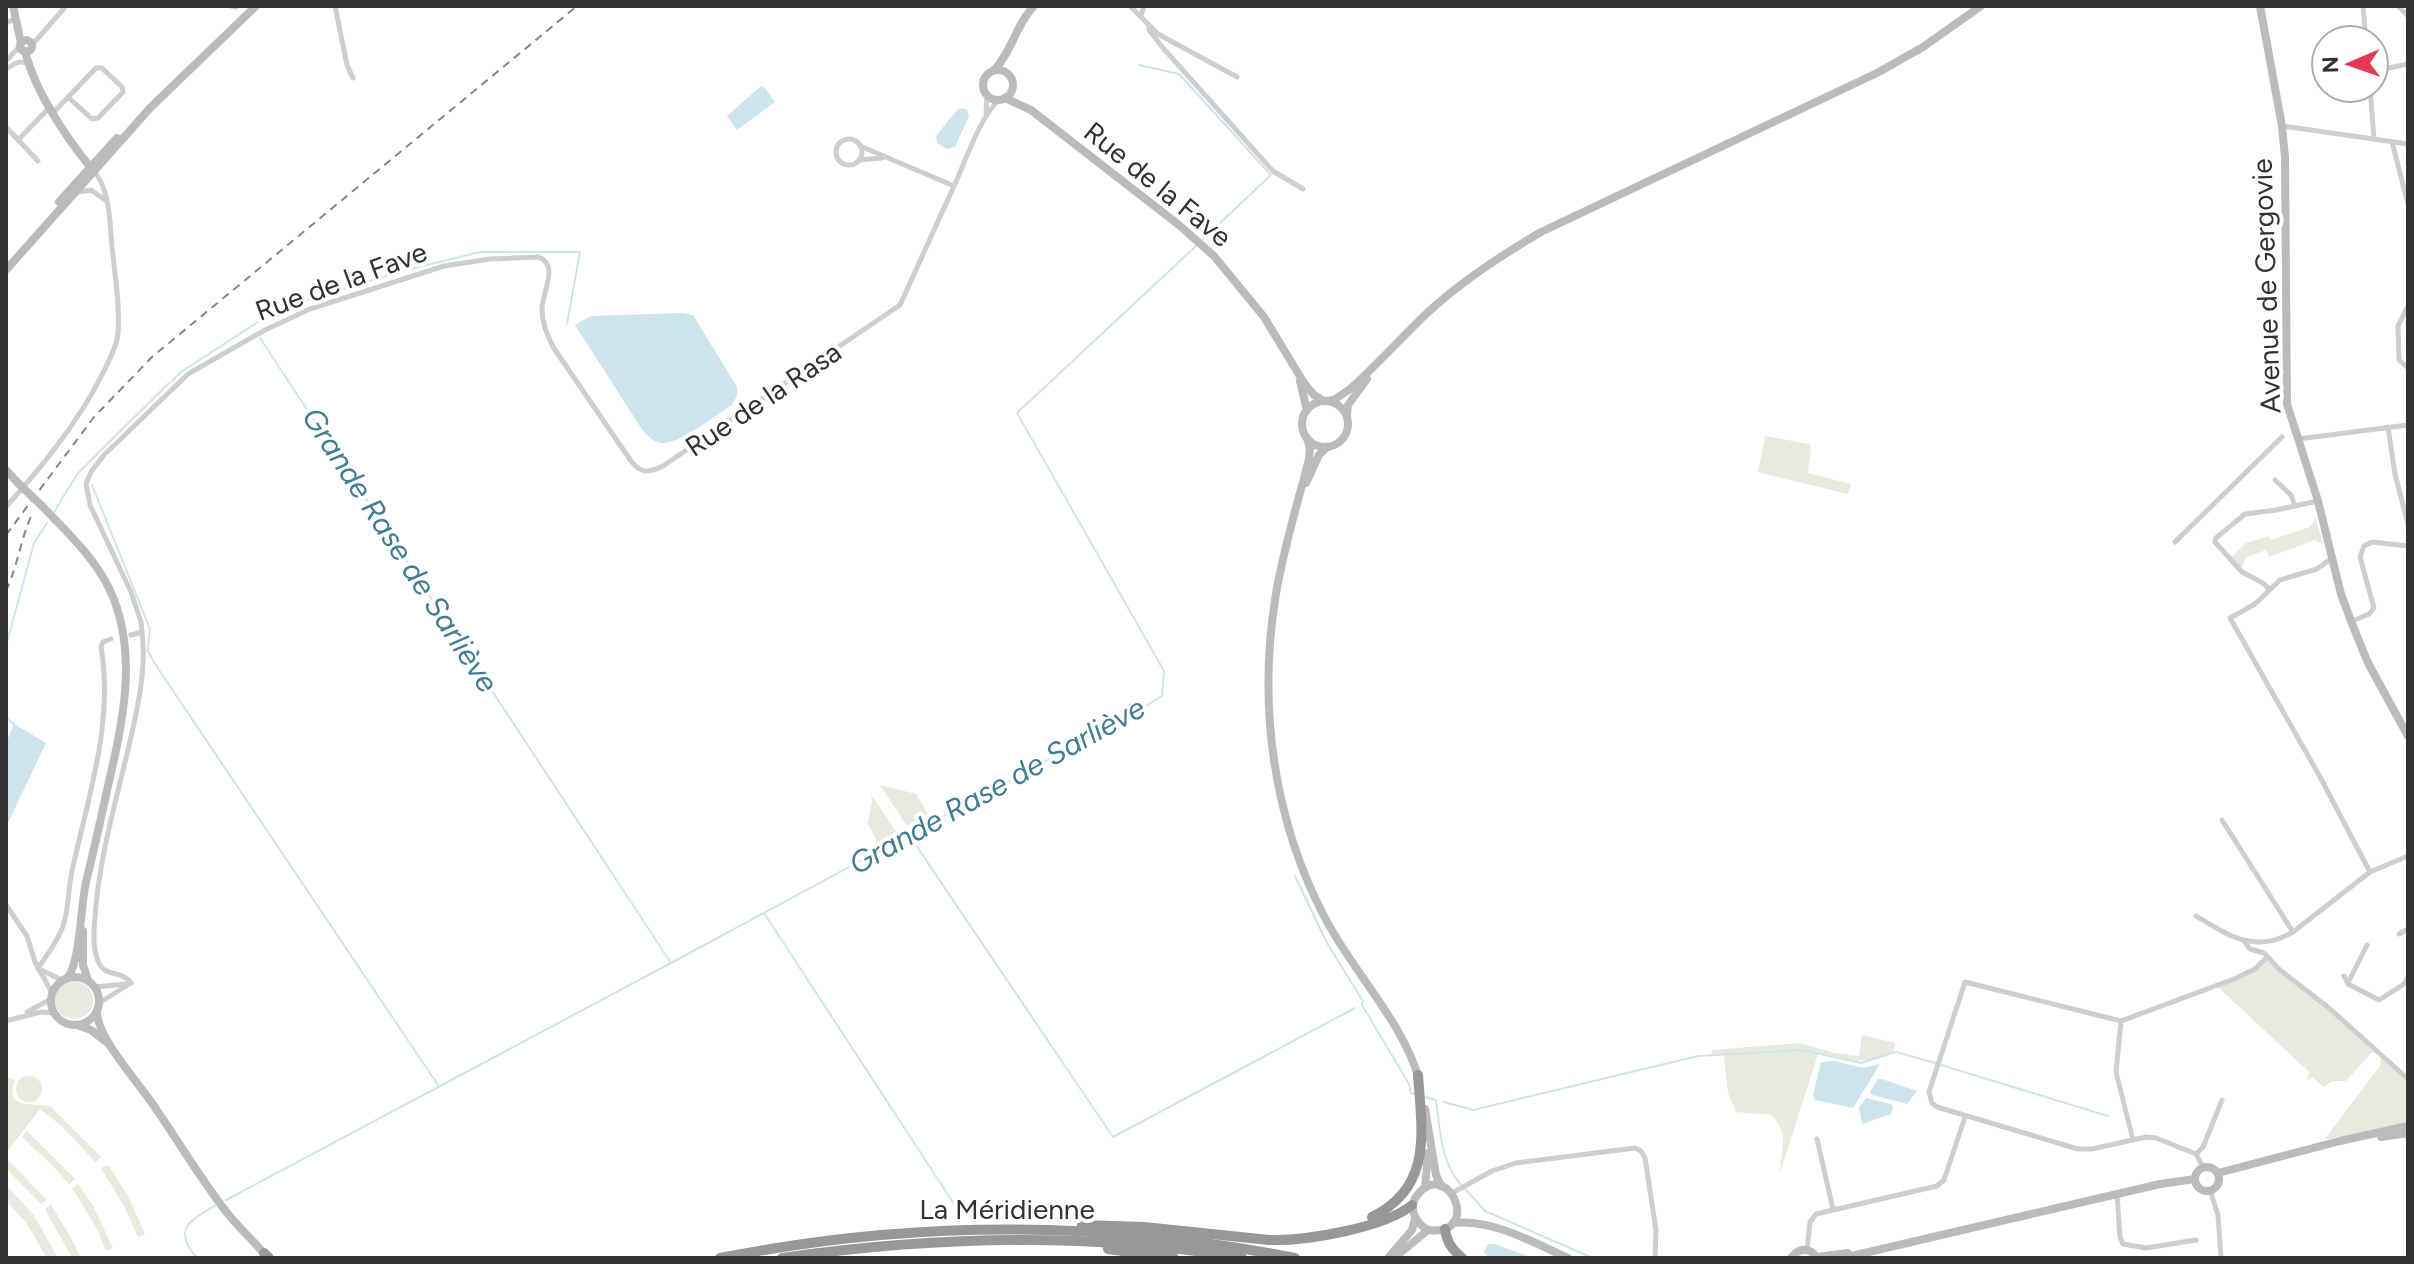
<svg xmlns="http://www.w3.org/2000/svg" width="2414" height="1264" viewBox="0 0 2414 1264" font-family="Figtree,sans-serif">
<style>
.green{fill:#e6ebdd}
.water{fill:#cde4ed}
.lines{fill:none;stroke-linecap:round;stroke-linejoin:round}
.stream{stroke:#cde4ed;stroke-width:2}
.street{stroke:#cecece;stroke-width:5}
.secondary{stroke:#bbb;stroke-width:8}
.highway{stroke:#989898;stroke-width:10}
.rail{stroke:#868686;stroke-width:2;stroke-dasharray:8 6;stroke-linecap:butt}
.secondary-bridge{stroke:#bbb;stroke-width:8}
.labels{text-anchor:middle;stroke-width:8;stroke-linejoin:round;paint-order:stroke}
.street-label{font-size:28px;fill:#313131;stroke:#fff}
.water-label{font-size:30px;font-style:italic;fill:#407c93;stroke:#fff}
</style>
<rect width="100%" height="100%" fill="#fff"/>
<g class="green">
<path d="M1765,436L1809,444L1811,448L1808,473L1851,484L1848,494L1758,472Z"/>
<path d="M2316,518L2323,544L2315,540L2269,557L2266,550L2247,557L2241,568L2231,557L2246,543L2269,536L2271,540L2310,527Z"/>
<path d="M880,785L916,794L928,814L907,826Z"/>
<path d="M871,794L897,833L878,845L868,823L872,802Z"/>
<path d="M2268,959L2320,1002L2375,1053H2371L2346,1081H2333L2324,1087L2312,1077L2306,1081L2310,1073L2218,987Z"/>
<circle cx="74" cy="1000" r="19"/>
<path d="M1862,1035L1895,1043L1894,1053C1858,1065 1855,1061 1818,1054L1780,1173C1780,1149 1791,1137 1772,1115L1736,1112L1728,1093L1724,1055L1711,1056L1712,1050L1799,1043L1835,1053L1859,1056Z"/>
<path d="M2381,1058L2408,1081V1123L2324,1140L2380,1066Z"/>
<circle cx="29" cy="1089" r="13"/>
<path d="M6,1077L15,1080C3,1113 37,1100 52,1108L101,1157L95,1162L63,1127L40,1109L6,1153Z"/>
<path d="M27,1131L75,1179L69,1184L54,1167L22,1137Z"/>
<path d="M6,1158L47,1200L41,1204L6,1168Z"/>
<path d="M108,1165L127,1194L145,1234L138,1237L124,1206L101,1168Z"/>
<path d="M78,1184L92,1204L113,1248L106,1251L97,1229L72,1188Z"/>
<path d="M6,1185L33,1214L58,1258H47L25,1221L6,1201Z"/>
<path d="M51,1205L70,1236L81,1258H72L45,1209Z"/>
</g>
<g class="water">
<path d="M761,86L765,88L775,102L737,130L727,116Z"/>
<path d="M962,108L967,110L969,116L955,147L947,149L937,143L936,136L957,110Z"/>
<path d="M682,313L693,315L737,387V396L732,405C715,415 681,444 662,443C652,442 647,435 641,428L575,325L591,316Z"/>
<path d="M14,724L46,743L6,827V743Z"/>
<path d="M1835,1061L1862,1068L1880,1064L1853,1108L1815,1100L1813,1095L1821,1062Z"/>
<path d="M1878,1079H1882L1917,1091L1907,1104L1872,1095L1870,1092Z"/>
<path d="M1866,1098L1891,1104L1893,1108L1891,1114L1862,1124L1859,1108Z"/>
<path d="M1488,1244H1494L1534,1258H1489L1484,1252Z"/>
</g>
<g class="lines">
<g class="stream">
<path d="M1139,65L1179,74L1271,175L1203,239"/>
<path d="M172,381L181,372L258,322L295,304L403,271L480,252H580L567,324"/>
<path d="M92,485L150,629L148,651L157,667L438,1085"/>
<path d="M54,512L78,473L169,383"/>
<path d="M6,646L34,543L47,523"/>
<path d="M6,718L14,724"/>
<path d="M909,835L1113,1137L1355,1008"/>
<path d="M1295,876L1327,943L1363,1001L1362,1004"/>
<path d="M764,913L958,1210"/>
<path d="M671,963L1124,719L1162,696L1164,671L1017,413L1196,246"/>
<path d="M1362,1005L1409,1084L1411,1093L1415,1094"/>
<path d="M1941,1065L2108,1116"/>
<path d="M1425,1097L1436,1100C1440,1129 1440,1161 1461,1185"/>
<path d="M1444,1102L1473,1110L1698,1056L1802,1050L1861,1063L1896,1052L1935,1063"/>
<path d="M1465,1189L1485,1211L1593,1258"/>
<path d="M226,1200L671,963L260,338"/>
<path d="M197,1258C172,1229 189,1221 216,1205"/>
</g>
<g class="street">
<path d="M231,6L236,7"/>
<path d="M335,6L347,65L353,78"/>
<path d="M1130,6L1158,34L1237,77"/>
<path d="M2363,6L2366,40"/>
<path d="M2398,6L2408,16"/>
<path d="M1141,15L1144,6"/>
<path d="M6,23L16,18"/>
<path d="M1149,27V30L1163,48L1273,171L1303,189"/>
<path d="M32,45L66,6"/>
<path d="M6,61L20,46"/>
<path d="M6,69C14,64 21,58 30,66"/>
<path d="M2374,71L2408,64"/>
<path d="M2370,88L2374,139"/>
<path d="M53,113L96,68H102L122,87L123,92L98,118L92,119L68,97"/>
<path d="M986,114L987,95"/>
<path d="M2282,126L2408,144"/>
<path d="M6,127L38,161"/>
<circle cx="849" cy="152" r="13"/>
<path d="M18,140L49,108"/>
<path d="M2392,142L2408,204"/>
<path d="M860,146L954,186C966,161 979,118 999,100"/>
<path d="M859,160L882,158"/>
<path d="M79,192L91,190L105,200"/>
<path d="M2408,306L2398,326L2399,360L2408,368"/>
<path d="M2388,427L2395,474L2408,524"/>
<path d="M2298,439L2408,425"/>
<path d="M2275,480L2291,495L2295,506"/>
<path d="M6,507C43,465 78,423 103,373C109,360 117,347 118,333C120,305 115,275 112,247C110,223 110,190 94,171"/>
<path d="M2175,542L2282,437"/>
<path d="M2332,558L2317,569L2280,580L2255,604L2230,618L2319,775L2370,872"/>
<path d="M2269,589L2263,583L2242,572L2215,542L2216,538L2245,514L2276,510L2318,501"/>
<path d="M2352,621L2369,614L2374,608L2360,557L2364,546L2372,542L2408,546"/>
<path d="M142,632L141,622L131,592L90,505L86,484L91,472L104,455L188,374L265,330L310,309L444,266L490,259L538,257C560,264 542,293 542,309C542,323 547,334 553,347L631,461C641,474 649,473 663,466L900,305L954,186"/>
<path d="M2222,820L2293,932"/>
<path d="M6,905L27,936L35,962L52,993"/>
<path d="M2196,916C2229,936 2255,954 2293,932L2370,872L2408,856"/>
<path d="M2399,934L2408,929"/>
<path d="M2244,941L2250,949L2264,953L2280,970L2329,1008L2408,1079"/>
<path d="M38,968C47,955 58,941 63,926C69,909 68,889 72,871C88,798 114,722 101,647L103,642L111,639"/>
<path d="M39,969L62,980"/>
<path d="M2344,976L2348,984L2379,1000L2404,984L2408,977"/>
<path d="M131,983C123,970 104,978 98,961C91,944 95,922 96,905C101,854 115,804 127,754C136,715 147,673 142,632L131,635"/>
<path d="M2348,983L2367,945"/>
<path d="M95,987L126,984"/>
<path d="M99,1003L131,983"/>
<path d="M27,1012L51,999"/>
<path d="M6,1021L41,1012L54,1013"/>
<path d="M2121,1021L1965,982L1929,1092L1932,1103L1937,1107L2078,1149H2092L2146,1137L2156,1138L2196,1154L2203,1167"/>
<path d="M2121,1021L2234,979L2255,969L2267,957"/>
<path d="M2121,1021L2116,1072L2133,1140"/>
<path d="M1817,1139L1833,1209"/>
<path d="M2196,1154L2203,1147L2222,1100"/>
<path d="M2210,1190L2218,1215L2221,1258"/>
<path d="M1452,1193L1492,1171L1516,1163L1635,1148L1641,1151L1645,1158L1656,1230L1655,1258"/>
<path d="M2117,1194L2120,1237L2123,1244L2146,1248L2196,1240"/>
<path d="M1807,1250L1810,1222L1816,1214L1937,1186L1944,1180L1965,1117"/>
</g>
<g class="secondary">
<path d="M13,6L21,43"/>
<path d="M2260,6L2282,126L2285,157L2287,404L2318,501L2341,594L2351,621L2368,663L2408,736"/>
<circle cx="26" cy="46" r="6"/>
<path d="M25,51C35,91 65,136 91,168"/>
<circle cx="998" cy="85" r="15"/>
<path d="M994,70C1012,52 1016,24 1034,6"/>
<path d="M1005,98L1031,110L1179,225L1214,256L1264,317L1304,383L1314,395L1324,401"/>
<path d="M59,202L117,138"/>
<path d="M6,270L151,107L256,6"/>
<path d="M1300,381L1307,410"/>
<path d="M1325,401L1334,400L1350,389C1377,365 1400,339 1425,315C1460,282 1500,256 1541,232L1879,72L1923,47L1981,6"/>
<circle cx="1325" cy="424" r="23"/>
<path d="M1347,415L1348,405L1367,379"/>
<path d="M1307,438L1310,449L1309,459C1297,506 1282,553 1275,600C1258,709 1274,821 1325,918C1353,972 1404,1023 1419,1080"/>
<path d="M6,470L19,484"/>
<path d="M1306,483L1319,455L1327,447"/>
<path d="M43,507C67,532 93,556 109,588C139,651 123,721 108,786C101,818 94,850 86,882C80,909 81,957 68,978"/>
<path d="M83,931V965L88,980"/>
<circle cx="75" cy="1001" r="24"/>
<path d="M97,1012C97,1038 139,1083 154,1106C179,1142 201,1180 228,1214C240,1229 254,1241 266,1256"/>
<path d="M77,1025L91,1030L109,1044"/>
<path d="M1425,1109L1436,1175L1441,1186"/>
<path d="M2381,1137L2408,1133"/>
<circle cx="2207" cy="1179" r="12"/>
<path d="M2218,1173L2340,1141L2408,1126"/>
<path d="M1425,1188L1428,1153"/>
<path d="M1453,1223C1493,1219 1532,1242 1568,1258"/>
<path d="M1817,1257L1848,1253"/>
<path d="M1388,1258L1412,1230L1415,1219"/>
<path d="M1394,1258L1428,1230C1483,1237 1449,1159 1419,1193C1407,1206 1414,1222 1428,1230"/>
<path d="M1791,1258C1799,1247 1810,1247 1817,1258"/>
<path d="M1843,1258L2160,1184L2195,1179"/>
</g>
<g class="highway">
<path d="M1372,1217C1433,1187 1422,1132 1418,1075"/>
<path d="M1082,1225L1144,1227L1269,1240C1306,1241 1384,1228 1412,1205"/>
<path d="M1445,1229C1447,1243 1452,1249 1462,1258"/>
<path d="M1108,1249L1174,1258"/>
<path d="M264,1253L269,1258"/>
<path d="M720,1258C913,1220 1101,1220 1295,1258"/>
<path d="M782,1258C935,1236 1089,1232 1242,1258"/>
</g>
<g class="rail">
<path d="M6,535L94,417L152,357L577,6"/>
<path d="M6,591C18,565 21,537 33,512"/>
</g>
<path class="secondary-bridge" d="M19,484L43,507"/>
</g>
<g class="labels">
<g class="street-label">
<text transform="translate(1158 184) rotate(39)" y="10">Rue de la Fave</text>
<text transform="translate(341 281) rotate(-20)" y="10">Rue de la Fave</text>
<text transform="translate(2266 286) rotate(-92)" y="10">Avenue de Gergovie</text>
<text transform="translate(763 399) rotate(-34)" y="10">Rue de la Rasa</text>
<text x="1007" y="1219">La Méridienne</text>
</g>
<g class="water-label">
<text transform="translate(400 550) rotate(57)" y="10">Grande Rase de Sarliève</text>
<text transform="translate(997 786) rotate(-29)" y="10">Grande Rase de Sarliève</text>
</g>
</g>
<rect width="2414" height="1264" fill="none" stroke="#313131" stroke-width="16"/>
<g transform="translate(2350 64) rotate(268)"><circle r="38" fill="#ffffff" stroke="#adadad" stroke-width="2"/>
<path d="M0-6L14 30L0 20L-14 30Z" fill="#e33957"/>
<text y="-12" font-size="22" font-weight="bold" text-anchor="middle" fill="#313131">N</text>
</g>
</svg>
